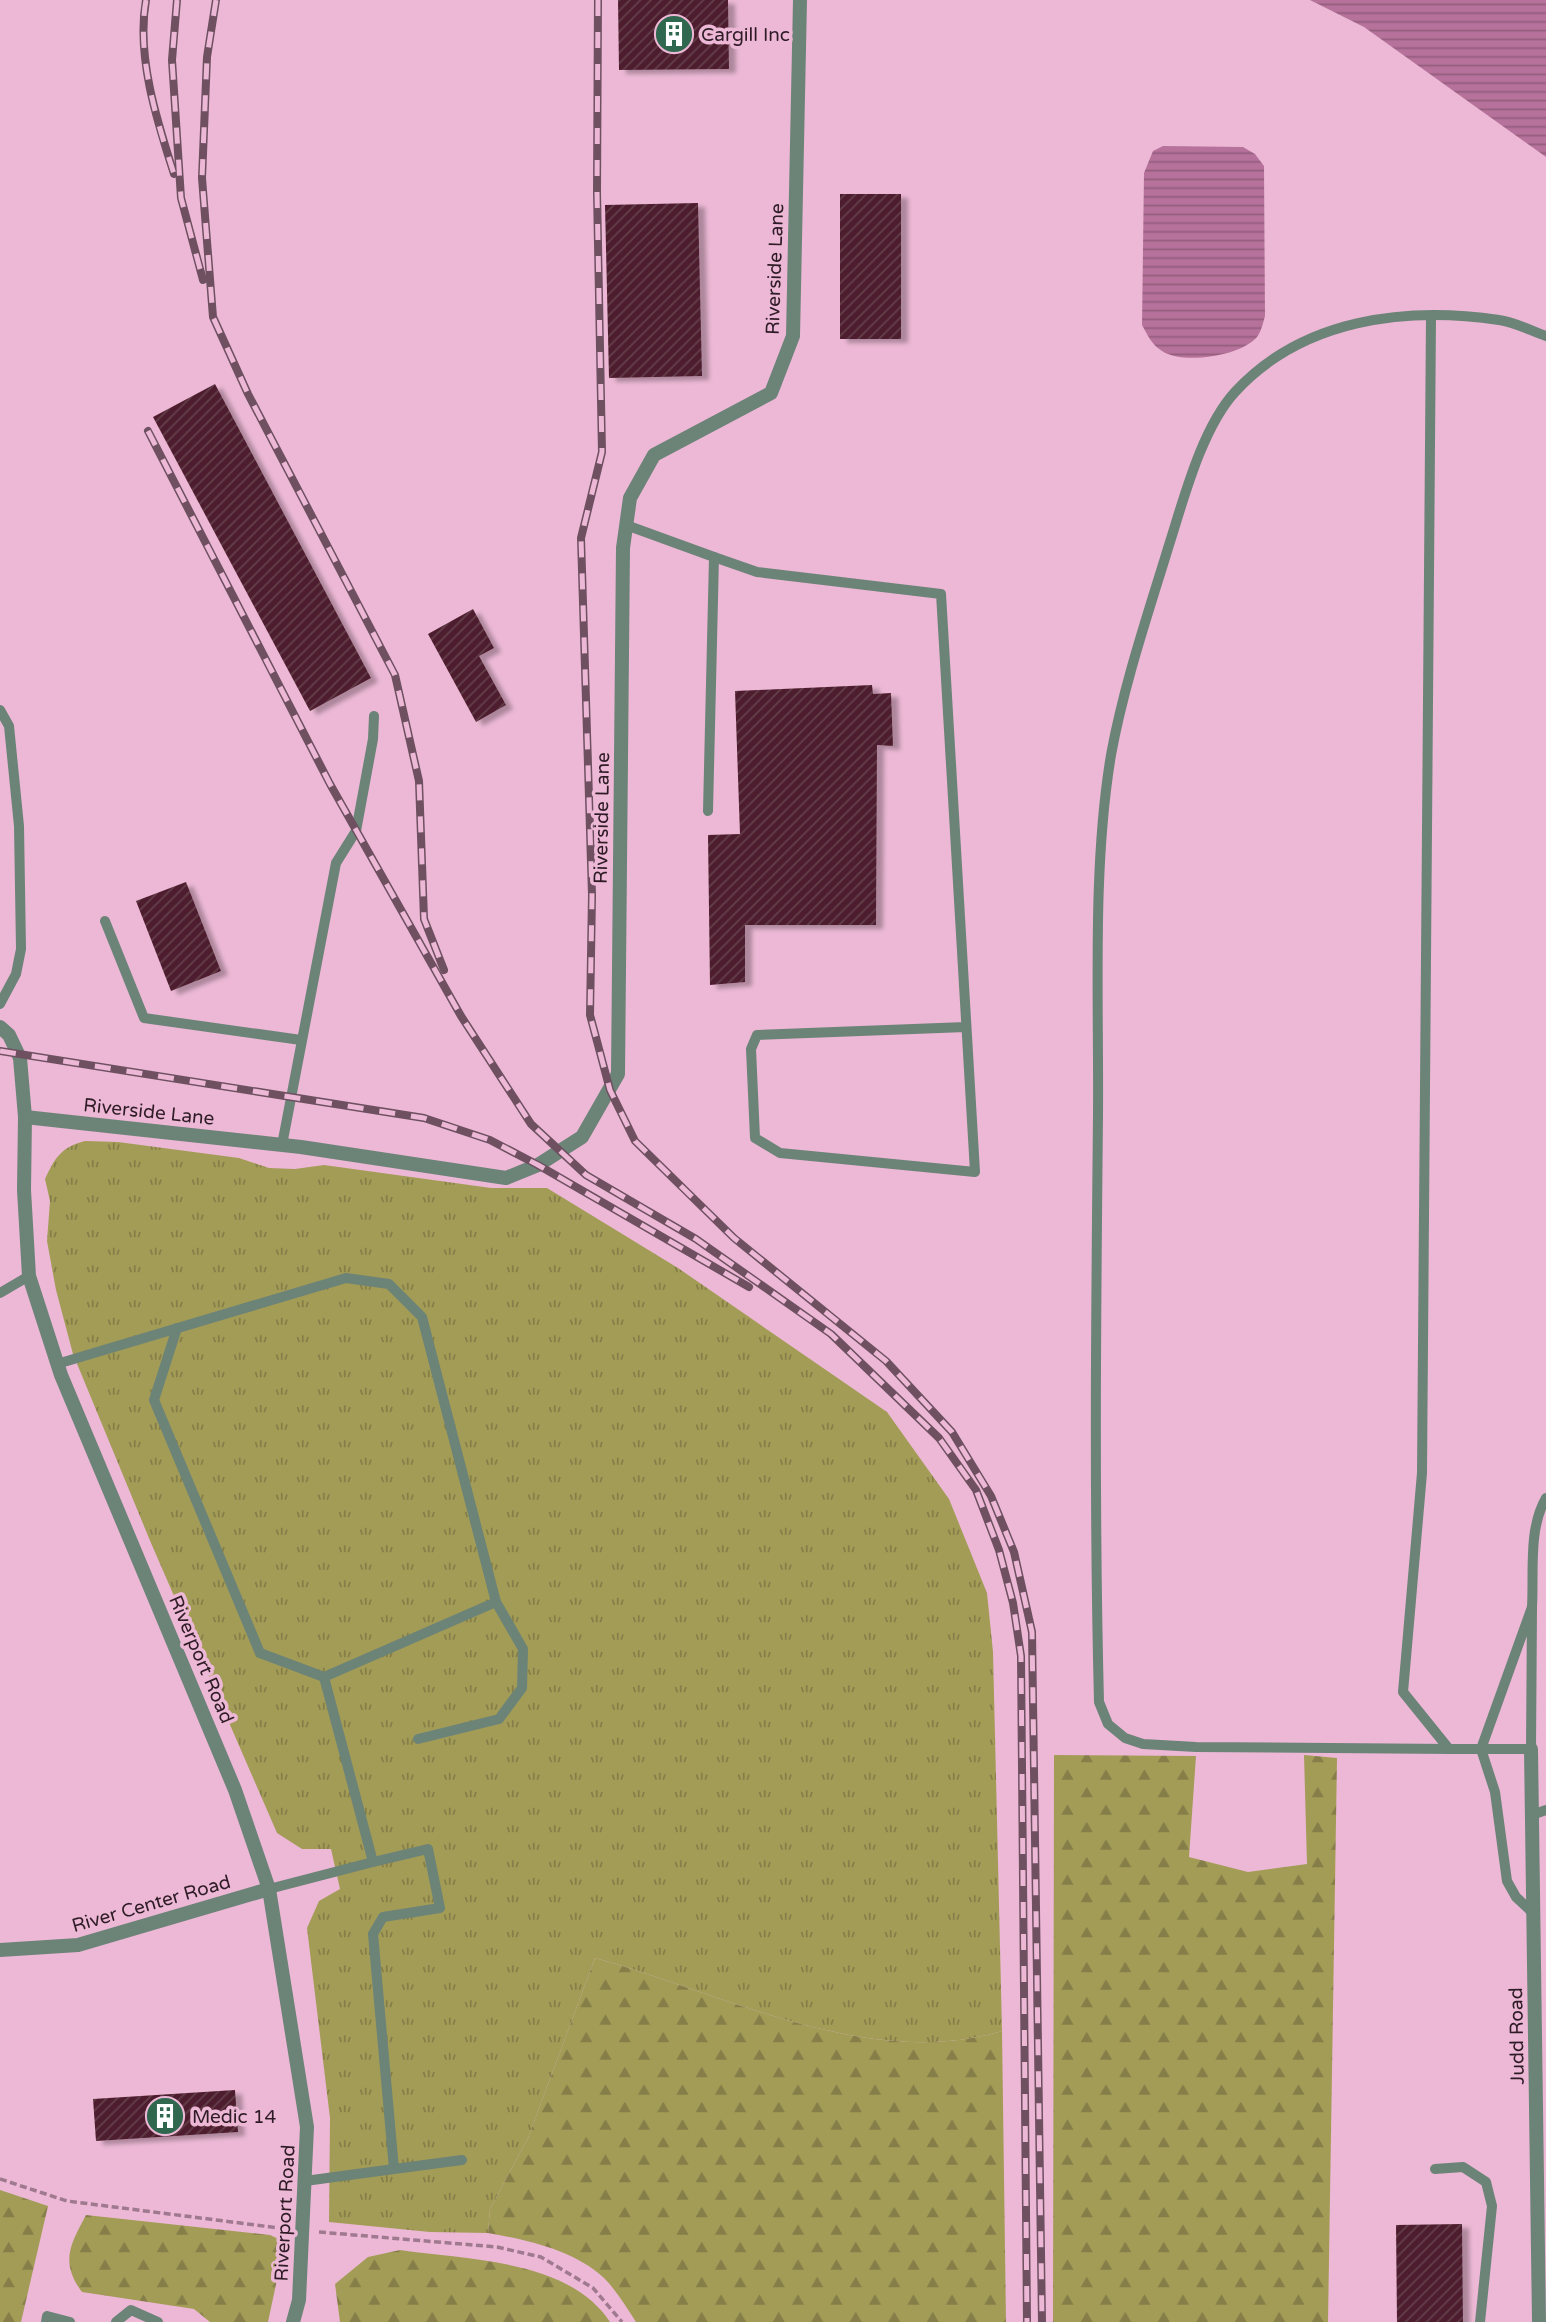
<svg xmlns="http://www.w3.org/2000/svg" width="1546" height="2322" viewBox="0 0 1546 2322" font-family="'Varela Round',sans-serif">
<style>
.grass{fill:url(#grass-tufts)}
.forest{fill:url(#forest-firs)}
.water{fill:url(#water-rules)}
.building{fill:url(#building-hatch);filter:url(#shadow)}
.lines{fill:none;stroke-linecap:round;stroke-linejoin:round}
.path{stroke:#9f798e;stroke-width:3.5;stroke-dasharray:7 3.5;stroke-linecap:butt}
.lane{stroke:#6c8378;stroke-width:10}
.street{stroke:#6c8378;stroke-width:14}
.rail-casing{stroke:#6e5061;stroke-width:8}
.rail{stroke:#ecb8d5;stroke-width:5;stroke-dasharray:16;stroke-linecap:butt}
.labels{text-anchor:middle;stroke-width:7;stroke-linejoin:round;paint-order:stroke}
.poi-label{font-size:19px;fill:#2e1b26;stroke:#ecb8d5;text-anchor:start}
.street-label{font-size:19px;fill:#2e1b26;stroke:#ecb8d5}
</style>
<defs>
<pattern id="grass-tufts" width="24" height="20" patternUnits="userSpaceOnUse" patternTransform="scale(1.75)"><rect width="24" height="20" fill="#a39c57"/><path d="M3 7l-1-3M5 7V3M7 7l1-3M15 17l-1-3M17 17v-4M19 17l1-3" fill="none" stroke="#857e48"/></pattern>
<pattern id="forest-firs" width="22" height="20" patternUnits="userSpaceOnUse" patternTransform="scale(1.75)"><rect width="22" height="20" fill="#a39c57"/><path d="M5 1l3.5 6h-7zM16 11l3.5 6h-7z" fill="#857e48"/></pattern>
<pattern id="water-rules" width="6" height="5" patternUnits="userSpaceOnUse" patternTransform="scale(1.75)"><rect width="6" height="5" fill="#b6729b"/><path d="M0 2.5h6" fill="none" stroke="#945d7e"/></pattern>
<pattern id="building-hatch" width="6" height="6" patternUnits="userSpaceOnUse" patternTransform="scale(1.75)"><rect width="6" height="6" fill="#4d1f2d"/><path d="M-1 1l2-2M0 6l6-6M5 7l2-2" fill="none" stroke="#643e4a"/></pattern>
<filter id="shadow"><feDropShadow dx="7" dy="4" stdDeviation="2" flood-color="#0004"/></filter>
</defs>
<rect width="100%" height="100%" fill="#ecb8d5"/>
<path class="grass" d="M85,1141L118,1142L239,1158L269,1168L295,1169L324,1165L491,1188H547L678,1268L887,1412L949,1499L987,1593L993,1652L1002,2031C868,2071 723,1993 595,1958L528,2138L490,2209L488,2233L430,2232L329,2222L330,2118L307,1928L319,1901L340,1889L331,1849H302L277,1833L151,1543L73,1354L56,1290L47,1241L50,1201L45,1179C55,1158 61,1147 85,1141Z"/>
<g class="forest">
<path d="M1054,1755L1196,1756L1189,1857L1248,1872L1307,1864L1304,1755L1337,1758L1328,2322H1053Z"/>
<path d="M595,1958C723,1993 868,2071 1002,2031L1006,2322H636C627,2308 616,2290 604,2278C574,2250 527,2240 488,2233L490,2209L528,2138Z"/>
<path d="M0,2190L48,2206L21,2322H0Z"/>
<path d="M86,2215L270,2235L285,2242L268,2322H210L194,2309L82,2292C60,2262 70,2245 86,2215Z"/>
<path d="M400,2250C467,2260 569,2259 610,2322H340L335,2284L368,2257Z"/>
</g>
<g class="water">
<path d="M1310,0H1546V157L1364,27Z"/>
<path d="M1163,146L1243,147L1255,154L1264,166L1265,316C1263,323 1261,332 1257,337C1241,356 1183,365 1162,351C1152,345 1148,336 1142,325L1144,173L1153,151Z"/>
</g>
<g class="building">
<path d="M618,0H728L729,69L619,70Z"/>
<rect x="840" y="194" width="61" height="145"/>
<path d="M698,203L702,376L609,378L605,205Z"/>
<path d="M215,384L371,678L310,711L153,417Z"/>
<path d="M473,609L494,648L479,656L506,705L476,722L428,634Z"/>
<path d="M872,685L873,694L891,693L893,746L877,745L876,925H745V982L710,985L708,835L740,834L735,691Z"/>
<path d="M186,882L221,971L171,991L136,901Z"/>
<path d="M235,2090L238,2132L96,2141L93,2099Z"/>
<path d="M1462,2224L1463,2322H1397L1396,2225Z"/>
</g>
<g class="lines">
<g class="path">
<path d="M0,2179L67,2201L287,2229"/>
<path d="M319,2232L497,2247L541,2257L593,2288L622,2322"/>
</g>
<g class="lane">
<path d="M1431,316L1422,1473L1403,1692L1449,1749"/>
<path d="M626,525L714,557L708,811"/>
<path d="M714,557L757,572L941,594L975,1172L780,1153L755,1138L751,1049L757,1035L966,1027"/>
<path d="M0,710L9,726L19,826L21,949L16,974L0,1004"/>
<path d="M105,921L144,1018L301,1040"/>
<path d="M282,1145L336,863L356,831L373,739L374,716"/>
<path d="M0,1293L29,1276"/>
<path d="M177,1328L154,1400L260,1653L324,1677"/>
<path d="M57,1364L346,1278L389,1284L422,1317L496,1602L324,1677L373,1862L269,1889"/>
<path d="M1532,1607C1534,1572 1528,1529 1546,1498"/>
<path d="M418,1739L499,1719L522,1688L523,1649L496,1602"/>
<path d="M1532,1815L1546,1810"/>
<path d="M373,1862L428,1849L440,1908L383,1917L373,1934L394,2169L462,2160"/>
<path d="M1533,1913L1516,1897L1507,1881L1495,1792L1481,1749L1532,1607L1531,1749H1451L1196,1747L1143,1744L1125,1738L1108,1724L1099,1702C1094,1506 1096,1311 1098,1115C1099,999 1092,869 1111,755C1124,684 1148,614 1169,545C1184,498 1202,428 1235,392C1302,319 1405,306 1499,320C1515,322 1531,331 1546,336"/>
<path d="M1435,2169L1463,2167L1486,2182L1492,2206L1480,2322"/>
<path d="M305,2181L394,2169"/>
<path d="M46,2322L47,2316L70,2322"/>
<path d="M116,2322L131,2310L158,2322"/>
</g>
<g class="street">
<path d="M0,1027L9,1035L20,1058L25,1117L24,1190L29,1276L61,1375L235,1790L269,1889L307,2127L299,2300L293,2322"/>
<path d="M25,1117L301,1147L506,1178L538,1165L582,1137L618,1074L623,548L630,498L654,455L771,393L793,336L800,0"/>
<path d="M1531,1749L1539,2322"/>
<path d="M0,1950L78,1945L269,1889"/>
</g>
<g class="rail-casing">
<g id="rail">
<path d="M146,0C136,56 157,121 174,174"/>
<path d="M177,0L172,60L181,198L203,280"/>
<path d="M216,0L207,57L202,178L213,317L248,394L395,675L419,781L424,919L444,970"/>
<path d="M598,0L597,192L602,452L581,538L592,895L590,1015L610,1090L635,1141L734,1238L886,1361L952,1432L991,1496L1014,1552L1032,1632L1042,2322"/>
<path d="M148,431L330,784L461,1016L531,1124L586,1175L696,1239L831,1334L939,1438L976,1490L999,1550L1013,1603L1021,1656L1027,2322"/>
<path d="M0,1051L424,1118L490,1140L538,1165L749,1287"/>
</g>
</g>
<use href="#rail" class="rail"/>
</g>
<defs>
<g id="building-disc" transform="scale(2.0125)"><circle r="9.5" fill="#2f674f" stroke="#ecb8d5"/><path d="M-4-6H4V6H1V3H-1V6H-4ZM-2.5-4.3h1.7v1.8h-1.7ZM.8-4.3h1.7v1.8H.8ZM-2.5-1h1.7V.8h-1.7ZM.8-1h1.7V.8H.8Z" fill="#fff"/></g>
</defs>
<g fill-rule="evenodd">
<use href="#building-disc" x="674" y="34"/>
<use href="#building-disc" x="165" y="2116"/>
</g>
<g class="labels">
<g class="poi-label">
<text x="701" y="41">Cargill Inc</text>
<text x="192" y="2123">Medic 14</text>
</g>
<g class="street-label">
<text transform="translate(774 269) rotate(-88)" y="7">Riverside Lane</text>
<text transform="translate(601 818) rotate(-89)" y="7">Riverside Lane</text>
<text transform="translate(149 1111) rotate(6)" y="7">Riverside Lane</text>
<text transform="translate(202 1659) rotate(67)" y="7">Riverport Road</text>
<text transform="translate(151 1903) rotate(-16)" y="7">River Center Road</text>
<text transform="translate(1516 2036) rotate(-91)" y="7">Judd Road</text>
<text transform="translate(284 2213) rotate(-87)" y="7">Riverport Road</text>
</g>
</g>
</svg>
